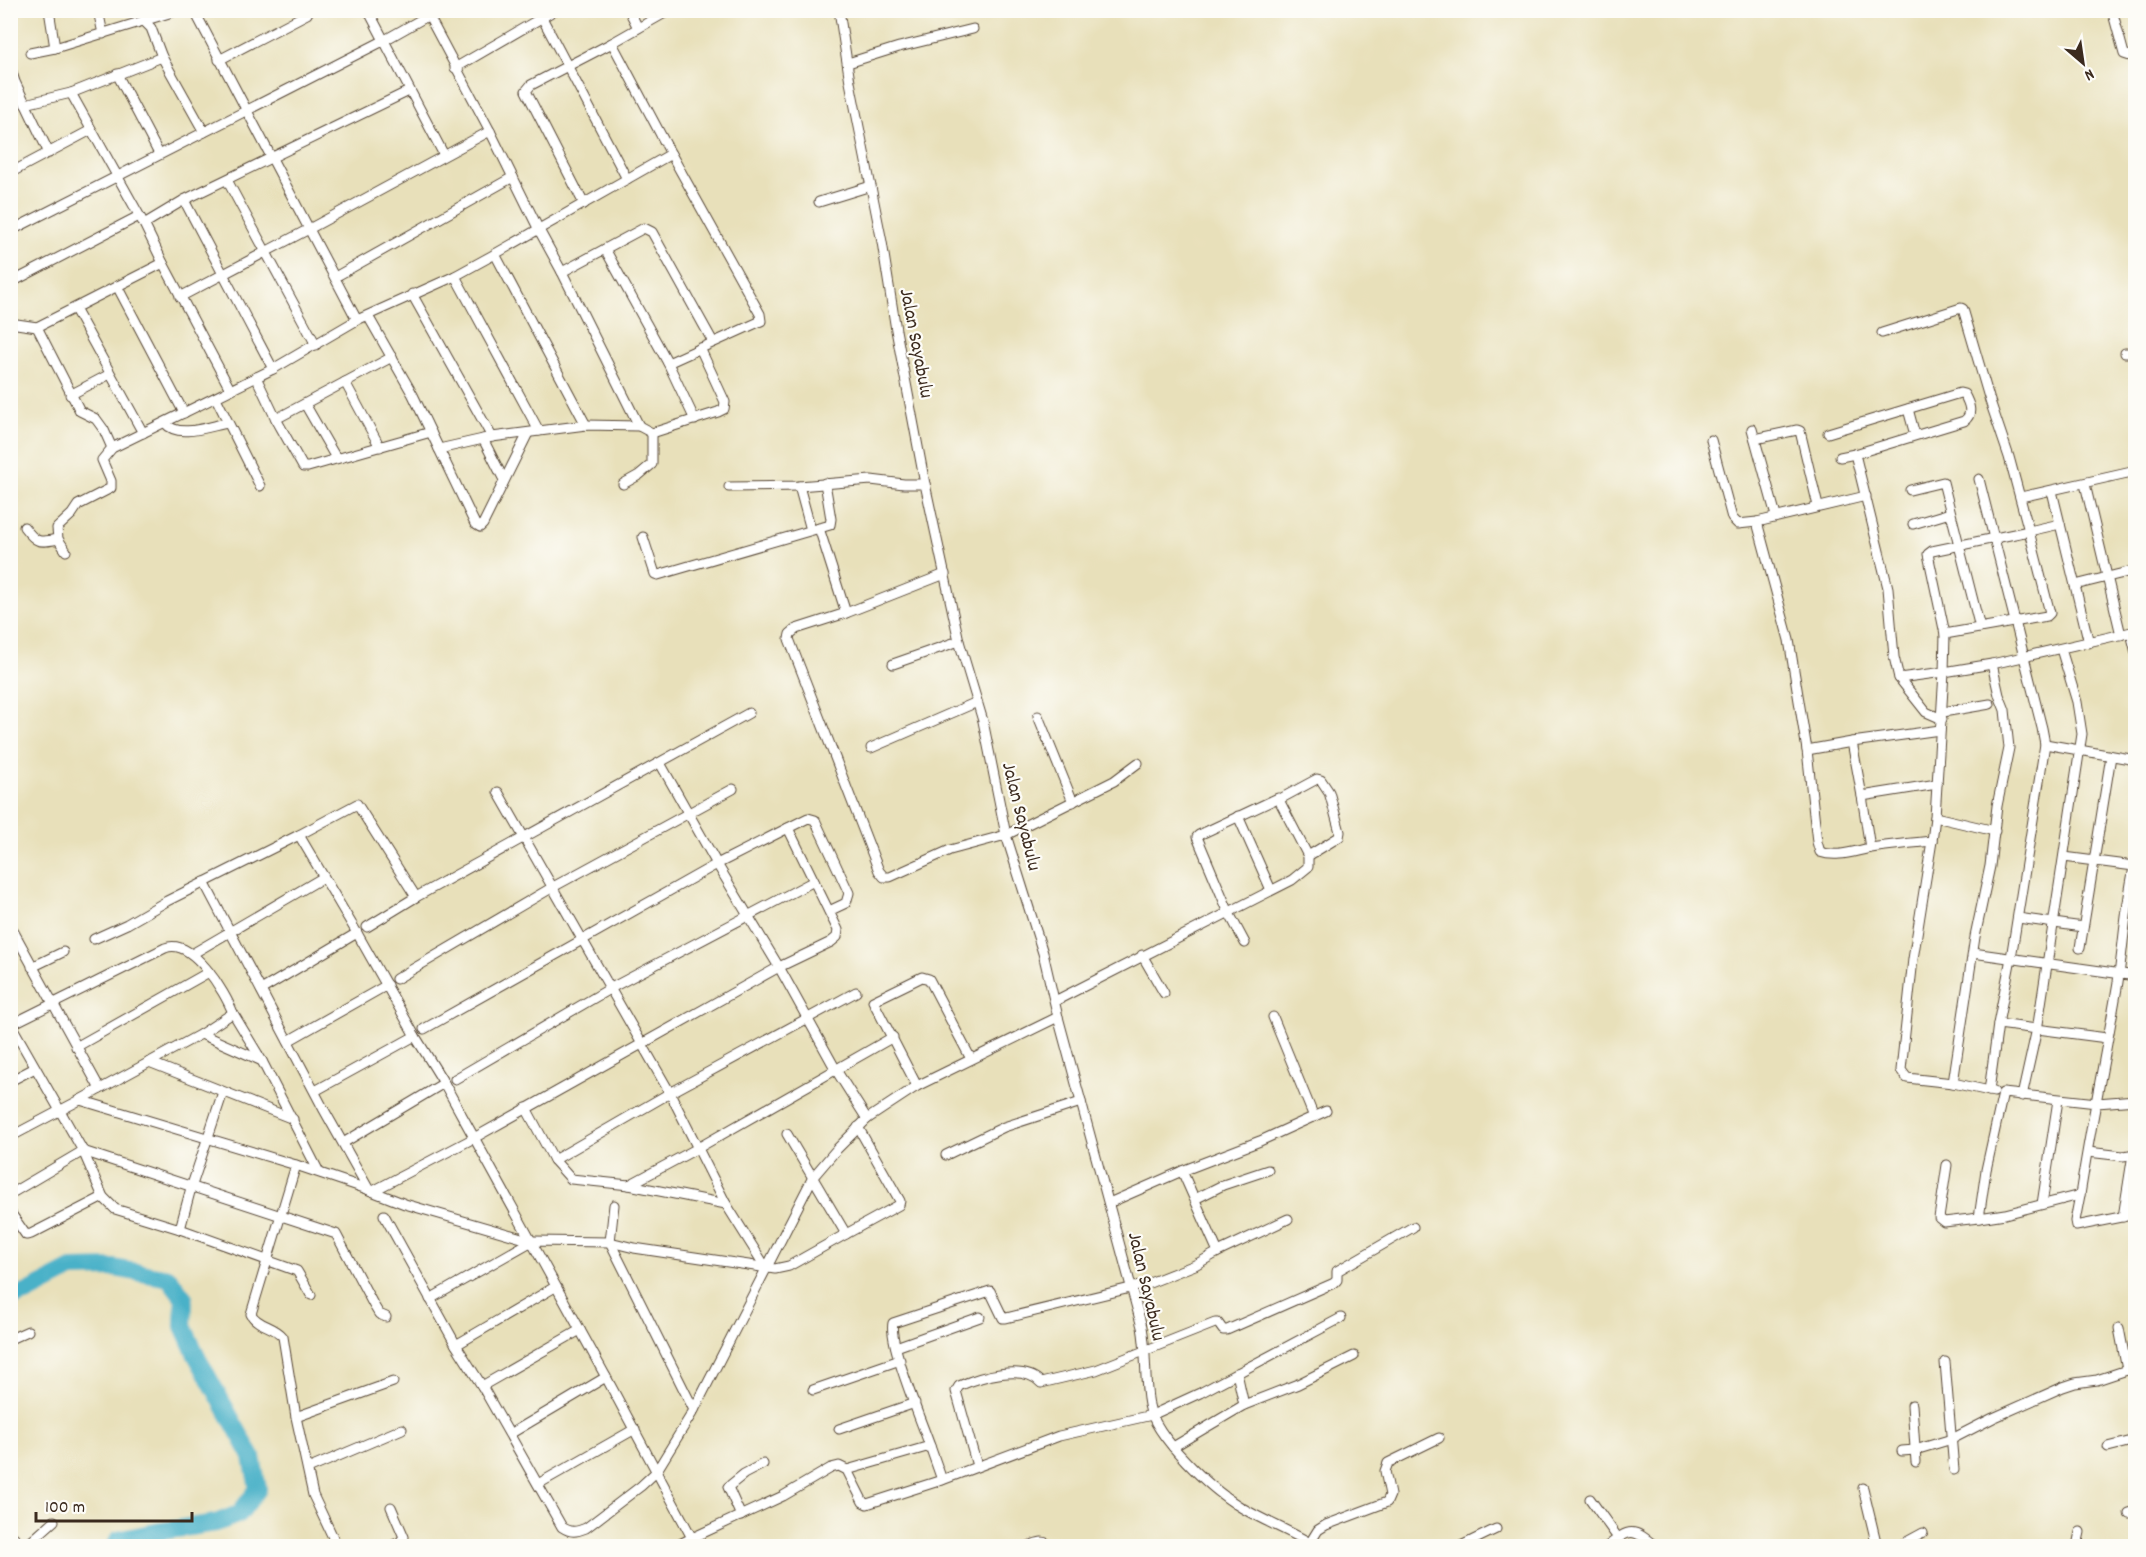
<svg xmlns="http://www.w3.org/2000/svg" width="2146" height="1557" viewBox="0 0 2146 1557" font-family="Dekko,sans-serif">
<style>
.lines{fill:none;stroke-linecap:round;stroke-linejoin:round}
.river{stroke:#49b1c8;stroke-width:18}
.minor-casing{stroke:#554535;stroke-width:11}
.minor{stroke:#fff;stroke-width:9}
.labels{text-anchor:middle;stroke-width:4.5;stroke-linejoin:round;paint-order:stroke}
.street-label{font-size:20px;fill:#3b2a1e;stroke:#fdfcf7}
</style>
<rect width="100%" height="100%" fill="#fdfcf7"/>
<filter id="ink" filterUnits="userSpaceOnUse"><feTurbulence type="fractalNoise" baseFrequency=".0167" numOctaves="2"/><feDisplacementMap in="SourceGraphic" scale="12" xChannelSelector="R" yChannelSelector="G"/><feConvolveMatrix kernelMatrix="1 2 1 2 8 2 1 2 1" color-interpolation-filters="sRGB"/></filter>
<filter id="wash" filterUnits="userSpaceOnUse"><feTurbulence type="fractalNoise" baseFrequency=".008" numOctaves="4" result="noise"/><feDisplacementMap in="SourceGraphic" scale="24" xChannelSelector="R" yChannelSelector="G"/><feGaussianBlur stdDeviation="1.35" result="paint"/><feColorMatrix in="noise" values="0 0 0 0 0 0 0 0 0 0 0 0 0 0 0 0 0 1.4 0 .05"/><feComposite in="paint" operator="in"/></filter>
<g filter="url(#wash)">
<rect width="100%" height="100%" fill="#e8e0ba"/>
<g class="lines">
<path class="river" d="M10,1298L26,1293L72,1269L114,1268L169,1278L184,1298L183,1326L196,1355L252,1457L258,1489L239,1514L216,1523L156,1532L118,1540L116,1546"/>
</g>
</g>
<g filter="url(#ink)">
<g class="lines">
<g class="minor-casing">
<g id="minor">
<path d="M49,10L55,48"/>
<path d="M98,10L103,34"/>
<path d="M368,10L444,155"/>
<path d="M538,10L627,179L671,154L612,43L670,10"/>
<path d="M629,10L638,28"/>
<path d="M839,10L850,82L882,242L896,330L925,484L959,641L983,721L1006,835L1043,953L1058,1017L1142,1327C1147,1353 1144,1379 1149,1405C1155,1437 1211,1489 1239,1506C1263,1521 1291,1531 1315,1546"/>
<path d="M2112,10L2124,54L2136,58"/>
<path d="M426,11L490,131L539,230L562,272"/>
<path d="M144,21L151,28L162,57L204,132"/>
<path d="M30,53L55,48L179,10"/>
<path d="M219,60L307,14L309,10"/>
<path d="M848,63L899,47L973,29"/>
<path d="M10,66L15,82L49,153"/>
<path d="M455,68L555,10"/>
<path d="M117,74L159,154"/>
<path d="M71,93L144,224L163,263"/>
<path d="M25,104L71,93L162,57"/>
<path d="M10,173L91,130"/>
<path d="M227,180L316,345"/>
<path d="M184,200L273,369"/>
<path d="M819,202L871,186"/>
<path d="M584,204L526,91L531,85L612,43"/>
<path d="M144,224L184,200L409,91"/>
<path d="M10,231L383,41L438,10"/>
<path d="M605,249L668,363L761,321L760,314L671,154"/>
<path d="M455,276L539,431"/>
<path d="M335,277L513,177"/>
<path d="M10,283L139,216"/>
<path d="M117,286L184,413"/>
<path d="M412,294L492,437"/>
<path d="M180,297L309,229L194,10"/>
<path d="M75,309L143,433"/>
<path d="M368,316L413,395L439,449L492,437L586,425L639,426L652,433L718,412L724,409L725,402L700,348"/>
<path d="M357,320L309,229L490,131"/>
<path d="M10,323L37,327"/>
<path d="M1882,333L1961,308L1963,309L1990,401L2009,457L2029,531L2060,524"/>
<path d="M2125,353H2136"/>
<path d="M668,363L695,420"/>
<path d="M256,377L276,419L303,467H308L431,432"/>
<path d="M345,382L380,447"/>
<path d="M70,395L110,374"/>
<path d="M216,398L260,486"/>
<path d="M305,404L336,458"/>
<path d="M1908,409L1915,435"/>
<path d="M276,419L392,357"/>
<path d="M165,423C178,439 210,426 227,423"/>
<path d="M586,425L495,254L627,179"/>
<path d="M639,426L562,272L644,228L652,232L713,342"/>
<path d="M1752,429L1776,516"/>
<path d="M2135,430H2136"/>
<path d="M1828,433L1960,393L1964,394C1969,403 1974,414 1964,421L1855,454L1888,588L1894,657L1899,678L1926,712L1942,719"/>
<path d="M483,439L504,480"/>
<path d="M1755,439L1797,430L1800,431L1818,506"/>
<path d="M1711,440L1732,518L1738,524L1757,522L1866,496"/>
<path d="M112,448L104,430L96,419L80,411L37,327L163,263L230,389"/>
<path d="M439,449L475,524L480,527L483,524L528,433"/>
<path d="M1840,457L1855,454"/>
<path d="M1979,479L2042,728L2045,744L2011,958L1998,1024L1989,1091"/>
<path d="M623,484L639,475L652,464V433"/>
<path d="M2085,484L2121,635"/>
<path d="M799,486L811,530"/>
<path d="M729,487L799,486L871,480L904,484H925"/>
<path d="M1910,490L1943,482L1980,628"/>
<path d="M2052,491L2089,643"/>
<path d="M2021,497L2136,471"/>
<path d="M1757,522L1789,640L1807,750L1817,842L1820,852C1837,858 1854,851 1871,848C1891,845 1912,843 1932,841L1935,817L1944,672L1992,664L2136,631"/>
<path d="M1913,524L1950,513"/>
<path d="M24,527C36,543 39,543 58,539"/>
<path d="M819,528L846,613"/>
<path d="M2029,531L2050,613L2047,616L1945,634L1928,554L1932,551Z"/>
<path d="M643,537L655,574L658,575L830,525L831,519L825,483"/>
<path d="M66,551L58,539L57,528L72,514L78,505L111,488V481L102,460L112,448L273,369L357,320L455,276L495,254"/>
<path d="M945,574L846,613L796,629L790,634L789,639L879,871L884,877H890L950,850L1006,835L1114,781L1138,763"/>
<path d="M2075,585L2136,570"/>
<path d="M2131,633L2136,653"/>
<path d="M893,664L959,641"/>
<path d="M1992,664L1999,695L2005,710L2009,748L1997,806L1990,866L1975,937L1953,1083L1994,1092"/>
<path d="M1899,678L1944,672L1945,634"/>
<path d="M1943,712L1990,704"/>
<path d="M1038,716L1073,802"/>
<path d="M1852,742L1862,796L1870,848"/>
<path d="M2045,744L2136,760"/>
<path d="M871,748L977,702"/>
<path d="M1807,750L1852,742L1940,730"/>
<path d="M498,792L670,1093L726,1204L766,1268"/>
<path d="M1862,796L1937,784"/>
<path d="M1280,799L1317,779L1321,780L1329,792L1340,832L1339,837L1308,856"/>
<path d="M1238,816L1271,890"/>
<path d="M1935,817L1995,831"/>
<path d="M788,828L808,818L815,820L849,893L846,903L829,911"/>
<path d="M299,835L357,804L416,897"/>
<path d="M1932,841L1913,959L1901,1070L1907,1078L1953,1083"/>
<path d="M2064,857L2134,866"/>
<path d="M2136,859C2126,899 2124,941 2118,982C2106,1053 2091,1124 2080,1195L2005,1214L1979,1218L1986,1170L2003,1093L2097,1103L2136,1100"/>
<path d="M204,882L323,1108L369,1190L405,1204L532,1241"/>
<path d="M2018,918L2083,927"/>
<path d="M10,925L100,1089"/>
<path d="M367,927L416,897L749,713"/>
<path d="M94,939L127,924L167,901L299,835L357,933L415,1036L444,1083L606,1377L692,1538L783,1496L831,1468L839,1466L847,1470L863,1502L867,1504L942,1480L1059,1436L1152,1415L1200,1393L1341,1318"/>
<path d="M2080,948L2111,756"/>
<path d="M1973,953L2136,976"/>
<path d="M192,954L324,877"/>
<path d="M1142,955L1164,993"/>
<path d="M32,967L63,952"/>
<path d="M396,979L553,887L733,789"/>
<path d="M261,990L357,933"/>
<path d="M1055,1001L1292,880L1308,867V856L1278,798L1199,835L1197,837L1229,913L1245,943"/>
<path d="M1273,1017L1314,1117"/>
<path d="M10,1023L83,1151L103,1197L115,1209L180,1229"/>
<path d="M1998,1024L2107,1038"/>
<path d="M10,1025L165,948C192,937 225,992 233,1013"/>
<path d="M201,1034L262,1061"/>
<path d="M288,1041L387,985"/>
<path d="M76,1047L209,972"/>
<path d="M149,1062L293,1119"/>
<path d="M455,1079L611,988L814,881"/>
<path d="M10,1081L35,1068"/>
<path d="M917,1086L873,1001L922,977L929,979L971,1059"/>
<path d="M315,1091L415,1036"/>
<path d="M223,1092L191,1188L180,1229L297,1271L311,1295"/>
<path d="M2022,1096L2038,1024L2082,734L2077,702L2061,649"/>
<path d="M80,1100L201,1034L233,1013L262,1061L319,1172"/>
<path d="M526,1108L554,1160L571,1179L629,1185L698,1148L893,1037"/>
<path d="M867,1119L917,1086L1058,1017"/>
<path d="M10,1137L80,1100L296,1165L373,1191L474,1138L779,967L831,942L837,937L838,930L788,828L717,864L424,1029"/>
<path d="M343,1143L444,1083"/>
<path d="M2088,1152L2123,1156L2136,1154"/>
<path d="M946,1155L1004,1127L1081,1102"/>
<path d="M554,1160L670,1093L856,992"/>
<path d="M296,1165L251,1314C257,1326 275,1326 283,1337L296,1417L313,1495L337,1546"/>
<path d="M1947,1165L1939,1218L1944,1222L1979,1218"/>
<path d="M629,1185L726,1204"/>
<path d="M10,1194L83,1151L336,1234L373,1304L379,1314L386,1317"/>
<path d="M2080,1195L2075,1221L2076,1226L2136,1214"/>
<path d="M1195,1199L1223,1185L1268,1170"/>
<path d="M1109,1203L1182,1171"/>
<path d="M2042,1204L2058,1100"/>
<path d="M614,1205L610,1242L694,1410"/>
<path d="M10,1212L26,1235L31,1234L103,1197"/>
<path d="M384,1215L456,1345L482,1386L562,1527C571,1533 576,1532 586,1528L641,1486L656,1472L694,1410L813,1177L837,1149L867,1119L836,1070L779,967L717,864L660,763"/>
<path d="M2123,1217L2133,1154"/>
<path d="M846,1234L899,1205L900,1201L858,1127"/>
<path d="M1218,1252L1288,1219"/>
<path d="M430,1299L532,1241L610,1242L634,1248L775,1269L789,1266L846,1234L787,1134"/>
<path d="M2119,1328L2127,1370L2136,1368"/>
<path d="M10,1339L28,1331"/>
<path d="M456,1345L555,1287"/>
<path d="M896,1347L980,1317"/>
<path d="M1945,1362L1954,1470"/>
<path d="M1237,1373L1244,1405"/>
<path d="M482,1386L580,1330"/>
<path d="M813,1390L900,1360"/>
<path d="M1912,1405L1916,1462"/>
<path d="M296,1417L393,1382"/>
<path d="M839,1429L915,1403"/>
<path d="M510,1434L606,1377"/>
<path d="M930,1446C922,1423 888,1342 893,1323L990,1291L1003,1318H1006L1147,1284L1195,1265L1218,1252L1182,1171L1260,1141L1326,1111"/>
<path d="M1173,1447L1244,1405L1298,1384L1354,1356"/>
<path d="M2108,1447L2136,1440"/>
<path d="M1902,1451L1915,1450L1952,1439L1993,1418L2063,1387L2075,1383L2097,1380L2127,1370"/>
<path d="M977,1466L956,1391L959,1386C979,1377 1024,1363 1041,1383L1096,1370L1215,1323H1218L1223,1330H1227L1334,1283L1337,1280V1271L1413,1227"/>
<path d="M308,1469L402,1429"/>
<path d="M847,1470L930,1446L942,1480"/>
<path d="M538,1484L635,1429"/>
<path d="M1863,1488L1877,1546"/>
<path d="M1590,1499L1618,1538"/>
<path d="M391,1507L404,1537L400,1542L391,1546"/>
<path d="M2129,1513L2136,1511"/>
<path d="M741,1516L728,1487L744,1474L763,1464"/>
<path d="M10,1534L24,1546"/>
<path d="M1310,1543L1318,1530L1326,1525L1387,1502L1390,1495L1385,1471L1388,1463L1439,1438"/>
<path d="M26,1546L54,1521"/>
<path d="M676,1546L692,1538L696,1546"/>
<path d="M1029,1546C1036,1543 1044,1539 1049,1546"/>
<path d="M1461,1546L1496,1529"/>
<path d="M1608,1546C1630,1528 1633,1528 1655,1546"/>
<path d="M1899,1546L1923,1533"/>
<path d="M2077,1546L2080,1532"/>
</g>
</g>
<use href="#minor" class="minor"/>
</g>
</g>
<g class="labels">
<g class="street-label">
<text transform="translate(918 343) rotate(79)" y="7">Jalan Sayabulu</text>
<text transform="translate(1023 816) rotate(76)" y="7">Jalan Sayabulu</text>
<text transform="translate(1148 1286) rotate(77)" y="7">Jalan Sayabulu</text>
</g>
</g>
<rect width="2146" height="1557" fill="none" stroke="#fdfcf7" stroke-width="36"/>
<g transform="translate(2083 63) rotate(151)" stroke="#fdfcf7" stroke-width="4.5" paint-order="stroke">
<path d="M0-4.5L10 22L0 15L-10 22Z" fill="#3b2a1e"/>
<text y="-9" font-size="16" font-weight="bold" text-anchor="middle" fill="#3b2a1e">N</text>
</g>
<path d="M36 1512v9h156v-9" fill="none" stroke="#3b2a1e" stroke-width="3"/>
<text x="45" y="1512" font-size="18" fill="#3b2a1e" stroke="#fdfcf7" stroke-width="4.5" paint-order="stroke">100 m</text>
</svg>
